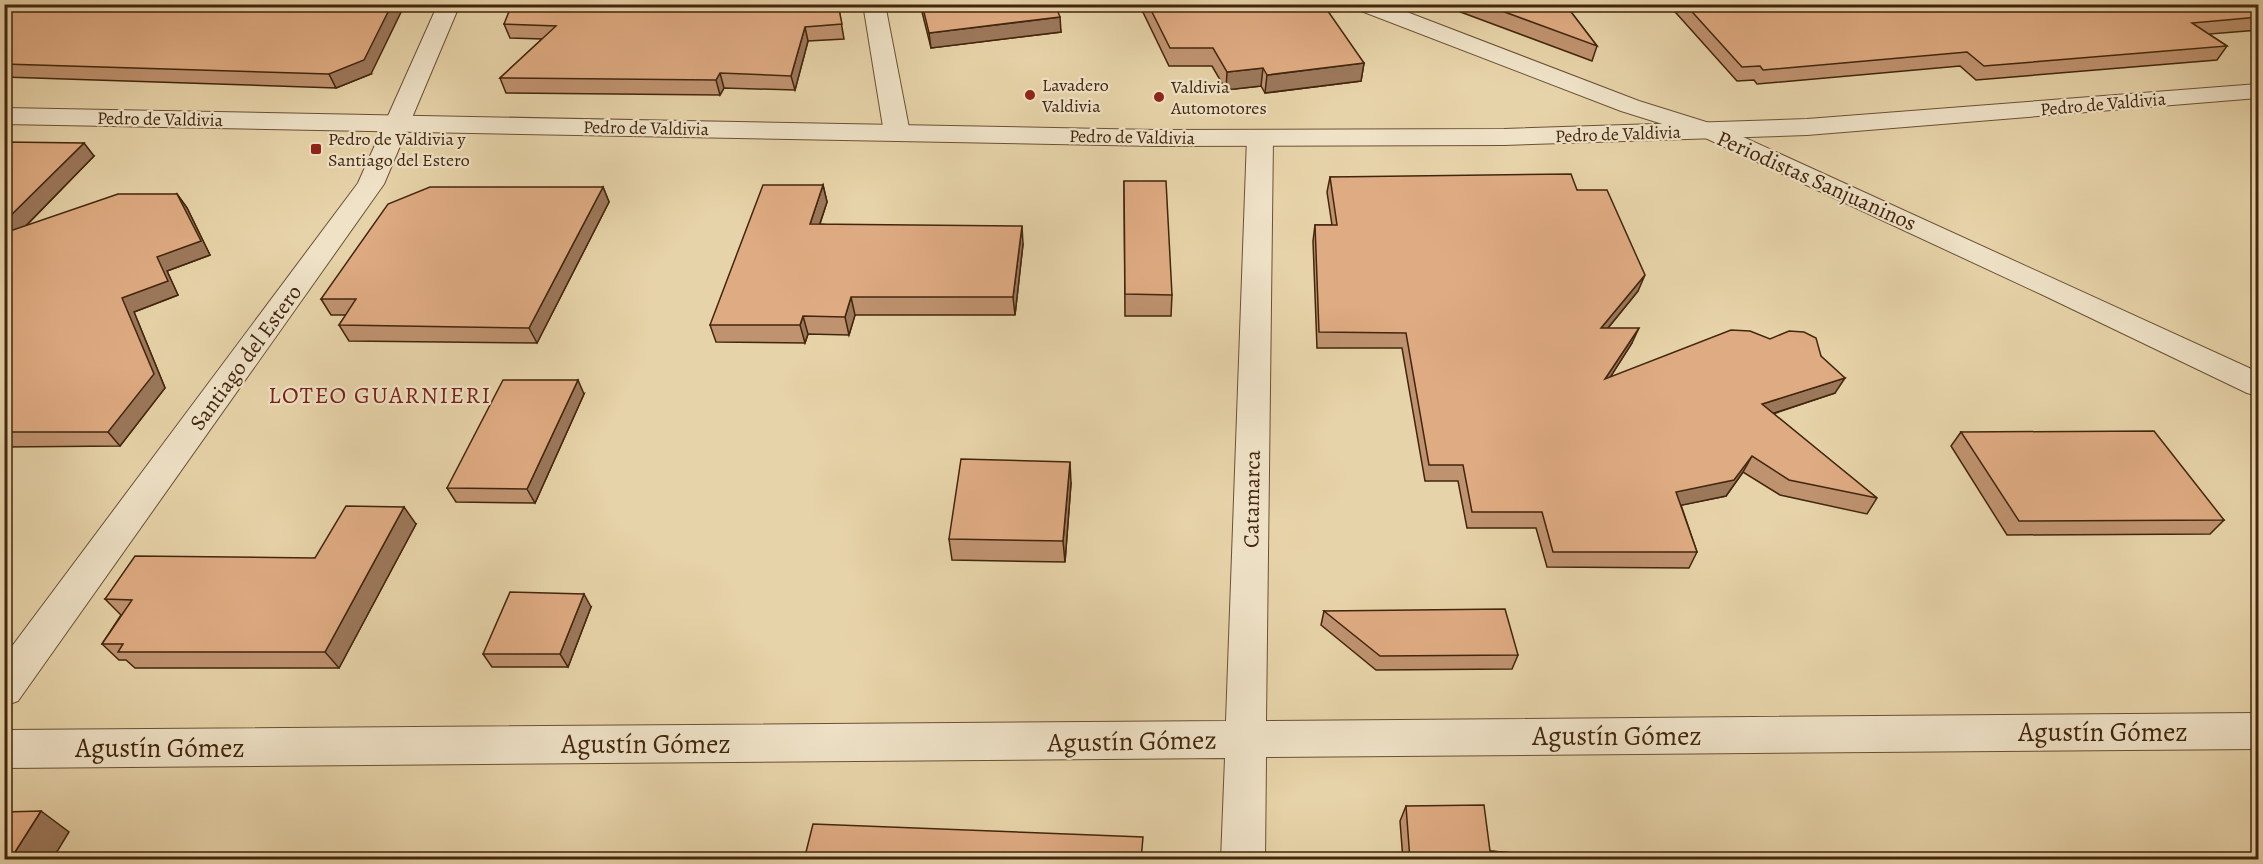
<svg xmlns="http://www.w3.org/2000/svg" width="2263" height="864" viewBox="0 0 2263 864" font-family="Alegreya,serif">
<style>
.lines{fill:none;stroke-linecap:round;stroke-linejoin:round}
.minor-casing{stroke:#6b5134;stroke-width:2}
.tertiary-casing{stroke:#6b5134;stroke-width:2}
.minor{fill:#efe2c7;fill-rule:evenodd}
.tertiary{fill:#efe2c7;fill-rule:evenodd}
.wall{fill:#c09370;stroke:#42260d;stroke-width:1.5}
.shaded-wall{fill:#9c785b;stroke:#42260d;stroke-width:1.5}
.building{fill:#dfab82;stroke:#42260d;stroke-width:1.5}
.poi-dot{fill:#8f2418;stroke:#efe2c7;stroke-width:2}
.labels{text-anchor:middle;stroke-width:4.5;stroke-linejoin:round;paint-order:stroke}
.far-poi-label{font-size:18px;fill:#42260d;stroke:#efe2c7;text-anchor:start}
.far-street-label{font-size:18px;fill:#42260d;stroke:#efe2c7}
.street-label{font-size:22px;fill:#42260d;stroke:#efe2c7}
.neighbourhood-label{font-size:24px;letter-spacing:1.5px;fill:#7a1f14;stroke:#efe2c7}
.near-street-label{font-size:27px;fill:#42260d;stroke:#efe2c7}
</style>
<rect width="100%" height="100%" fill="#e7d3a9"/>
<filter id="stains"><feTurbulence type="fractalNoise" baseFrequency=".00333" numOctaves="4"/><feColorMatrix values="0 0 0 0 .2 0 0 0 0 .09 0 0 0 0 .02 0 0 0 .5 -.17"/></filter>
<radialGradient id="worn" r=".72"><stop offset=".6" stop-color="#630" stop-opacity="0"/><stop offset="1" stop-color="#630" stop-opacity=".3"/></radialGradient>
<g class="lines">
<g class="minor-casing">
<g id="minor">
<path d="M438,4H460L384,184L18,701L4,706V657L358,183Z"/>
<path d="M863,4H885L910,133L906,138L897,141L888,138L884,133Z"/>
<path d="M1353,4H1386L1639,101L1719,126L2258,372V396L2247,393L2045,296L1701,136L1621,111L1356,9Z"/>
<path d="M1260,130L1269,133L1273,138L1266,721L2258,713V749L1266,757L1265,860H1221L1225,758L4,768V730L1226,721L1247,138L1251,133Z"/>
</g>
</g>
<g class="tertiary-casing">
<path id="tertiary" d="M2258,84V98L1807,135L1504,145L1156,146L4,124V108L1156,130L1504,129L1807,119Z"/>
</g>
<use href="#minor" class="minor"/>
<use href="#tertiary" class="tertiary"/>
</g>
<g class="wall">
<path d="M4,4L371,74L336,88L4,77Z"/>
<path d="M838,4L844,39L808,41L795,90L724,88L720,95L506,93L500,78L542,39L510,38L504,24Z"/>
<path d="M920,4H1055L1061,32L931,48Z"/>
<path d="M1139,4H1232L1234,8L1364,63L1361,81L1265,93L1261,86L1226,90L1212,66H1169Z"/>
<path d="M1439,4H1565L1597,46L1592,61Z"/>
<path d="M1668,4H2257L2259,6V30L2209,34L2227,46L2217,60L1976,80L1960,66L1757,84L1754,80L1737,81Z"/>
<path d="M4,142L94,156L26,226L177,194L187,208L210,255L167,271L178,295L134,312L165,388L120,446L4,447Z"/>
<path d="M1330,177L1577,190L1638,291L1608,328L1632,343L1610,377L1770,339L1821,356L1835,393L1773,414L1877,498L1867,514L1780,495L1743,472L1726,496L1681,505L1697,552L1689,568L1547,567L1536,528H1467L1458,481H1425L1402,348H1317L1313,241L1315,225H1332L1327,192Z"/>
<path d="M1124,181L1172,295L1171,316H1125Z"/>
<path d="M823,185L827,202L820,224L1023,244L1015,315H855L849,335L808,334L805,343L716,342L710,325Z"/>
<path d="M603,187L609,202L537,343L349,341L339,325L346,315H331L321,299Z"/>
<path d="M584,394L535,503L456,502L447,488Z"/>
<path d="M1961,432L2224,520L2210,534L2007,535L1951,446Z"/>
<path d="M1071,483L1065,562L952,560L949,539Z"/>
<path d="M416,524L339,668H135L126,660H119L102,644L121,615L105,599L315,558Z"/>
<path d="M591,607L568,667H492L483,654Z"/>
<path d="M1324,611L1518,655L1512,669L1376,670L1321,625Z"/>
<path d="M1406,806L1490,851L1592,860H1403L1400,821Z"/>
</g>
<g class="shaded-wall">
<path d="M392,4H405L371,74L336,88L329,74Z"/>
<path d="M1060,17L1061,32L931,48L929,33Z"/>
<path d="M805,27L808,41L795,90L791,76Z"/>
<path d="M1364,63L1361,81L1265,93L1267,75Z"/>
<path d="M1263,68L1261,86L1226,90L1227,72Z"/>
<path d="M720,73L724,88L720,95L716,80Z"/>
<path d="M84,143L94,156L4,248V222Z"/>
<path d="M823,185L827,202L814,241L810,224Z"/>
<path d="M603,187L609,202L537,343L529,328Z"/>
<path d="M177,194L187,208L210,255L167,271L178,295L134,312L165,388L120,446L108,432L122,298L157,257Z"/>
<path d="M1022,226L1023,244L1015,315L1013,297Z"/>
<path d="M1645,275L1638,291L1595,344L1601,328Z"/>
<path d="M851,297L855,315L849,335L845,317Z"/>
<path d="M803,316L808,334L805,343L800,325Z"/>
<path d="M1639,328L1632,343L1599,395L1605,379Z"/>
<path d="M1845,378L1835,393L1753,420L1762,404Z"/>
<path d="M578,380L584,394L535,503L527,489Z"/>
<path d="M1752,456L1743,472L1726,496L1668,508L1676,492Z"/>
<path d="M1070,462L1071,483L1065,562L1063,541Z"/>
<path d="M404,507L416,524L339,668L325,652Z"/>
<path d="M584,594L591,607L568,667L560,654Z"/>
<path d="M41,811L69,832L52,860H10Z"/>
</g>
<g class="building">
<path d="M4,4H392L364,60L329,74L4,64Z"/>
<path d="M512,4H838L842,24L805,27L791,76L720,73L716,80L500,78L556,26L504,24Z"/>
<path d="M922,4H1055L1060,17L929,33Z"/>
<path d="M1148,4H1232L1234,8L1265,4H1323L1364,63L1267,75L1263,68L1227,72L1213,48H1170Z"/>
<path d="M1483,4H1565L1597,46Z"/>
<path d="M1685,4H2257L2259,6V17L2192,23L2227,46L1984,66L1967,52L1763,70L1760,66L1742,67Z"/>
<path d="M4,142L84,143L4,222Z"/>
<path d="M1571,174L1577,190H1607L1645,275L1601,328H1639L1605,379L1731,330L1750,331L1770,339L1789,331L1804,332L1816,338L1821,356L1845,378L1762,404L1877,498L1789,480L1752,456L1734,480L1676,492L1697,552H1553L1542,512H1472L1463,465H1429L1406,333L1319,332L1315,225H1337L1330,177Z"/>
<path d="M1124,181H1166L1172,295L1125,294Z"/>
<path d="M763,185H823L810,224L1022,226L1013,297H851L845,317L803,316L800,325H710Z"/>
<path d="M430,187H603L529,328L339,325L356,299H321L388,204Z"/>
<path d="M118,194H177L201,241L157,257L168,281L122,298L154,374L108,432H4V233Z"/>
<path d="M503,380H578L527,489L447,488Z"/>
<path d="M2154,431L2224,520L2019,521L1961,432Z"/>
<path d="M961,459L1070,462L1063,541L949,539Z"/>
<path d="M346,506L404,507L325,652H118L123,644H102L132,600L105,599L135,556L315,558Z"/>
<path d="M510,592L584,594L560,654H483Z"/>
<path d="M1505,609L1518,655L1380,656L1324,611Z"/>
<path d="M1484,805L1490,851L1592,860H1410L1406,806Z"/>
<path d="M41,811L10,860H4V812Z"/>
<path d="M813,824L1143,837L1141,860H804Z"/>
<path d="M1359,857L1390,860H1359Z"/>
</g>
<g class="poi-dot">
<circle cx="1030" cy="95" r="6"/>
<circle cx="1159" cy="97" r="6"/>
<rect x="310" y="143" width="12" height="12" rx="3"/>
</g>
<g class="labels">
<g class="far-poi-label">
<text x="1042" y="91">Lavadero<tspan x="1042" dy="21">Valdivia</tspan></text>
<text x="1171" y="93">Valdivia<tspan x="1171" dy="21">Automotores</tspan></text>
<text x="328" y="145">Pedro de Valdivia y<tspan x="328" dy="21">Santiago del Estero</tspan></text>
</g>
<g class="far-street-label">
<text transform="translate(2103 104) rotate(-5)" y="6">Pedro de Valdivia</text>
<text transform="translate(160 119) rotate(1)" y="6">Pedro de Valdivia</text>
<text transform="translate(646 128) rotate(1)" y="6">Pedro de Valdivia</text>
<text transform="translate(1618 134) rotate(-2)" y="6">Pedro de Valdivia</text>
<text transform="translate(1132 137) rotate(1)" y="6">Pedro de Valdivia</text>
</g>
<g class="street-label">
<text transform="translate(1817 180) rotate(24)" y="8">Periodistas Sanjuaninos</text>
<text transform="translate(245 357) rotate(-54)" y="8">Santiago del Estero</text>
<text transform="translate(1251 499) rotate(-89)" y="8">Catamarca</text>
</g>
<g class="neighbourhood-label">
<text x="380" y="403">LOTEO GUARNIERI</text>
</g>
<g class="near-street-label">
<text x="2103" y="741">Agustín Gómez</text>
<text x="1617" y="745">Agustín Gómez</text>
<text transform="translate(1132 741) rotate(-1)" y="9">Agustín Gómez</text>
<text x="646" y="753">Agustín Gómez</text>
<text x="160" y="757">Agustín Gómez</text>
</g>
</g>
<rect width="2263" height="864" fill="none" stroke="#e7d3a9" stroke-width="24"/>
<rect x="6" y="6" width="2251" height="852" fill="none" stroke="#42260d" stroke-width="3"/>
<rect x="12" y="12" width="2239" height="840" fill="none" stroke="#42260d" stroke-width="1.5"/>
<rect width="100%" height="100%" filter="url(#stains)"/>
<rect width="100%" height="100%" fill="url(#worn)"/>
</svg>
